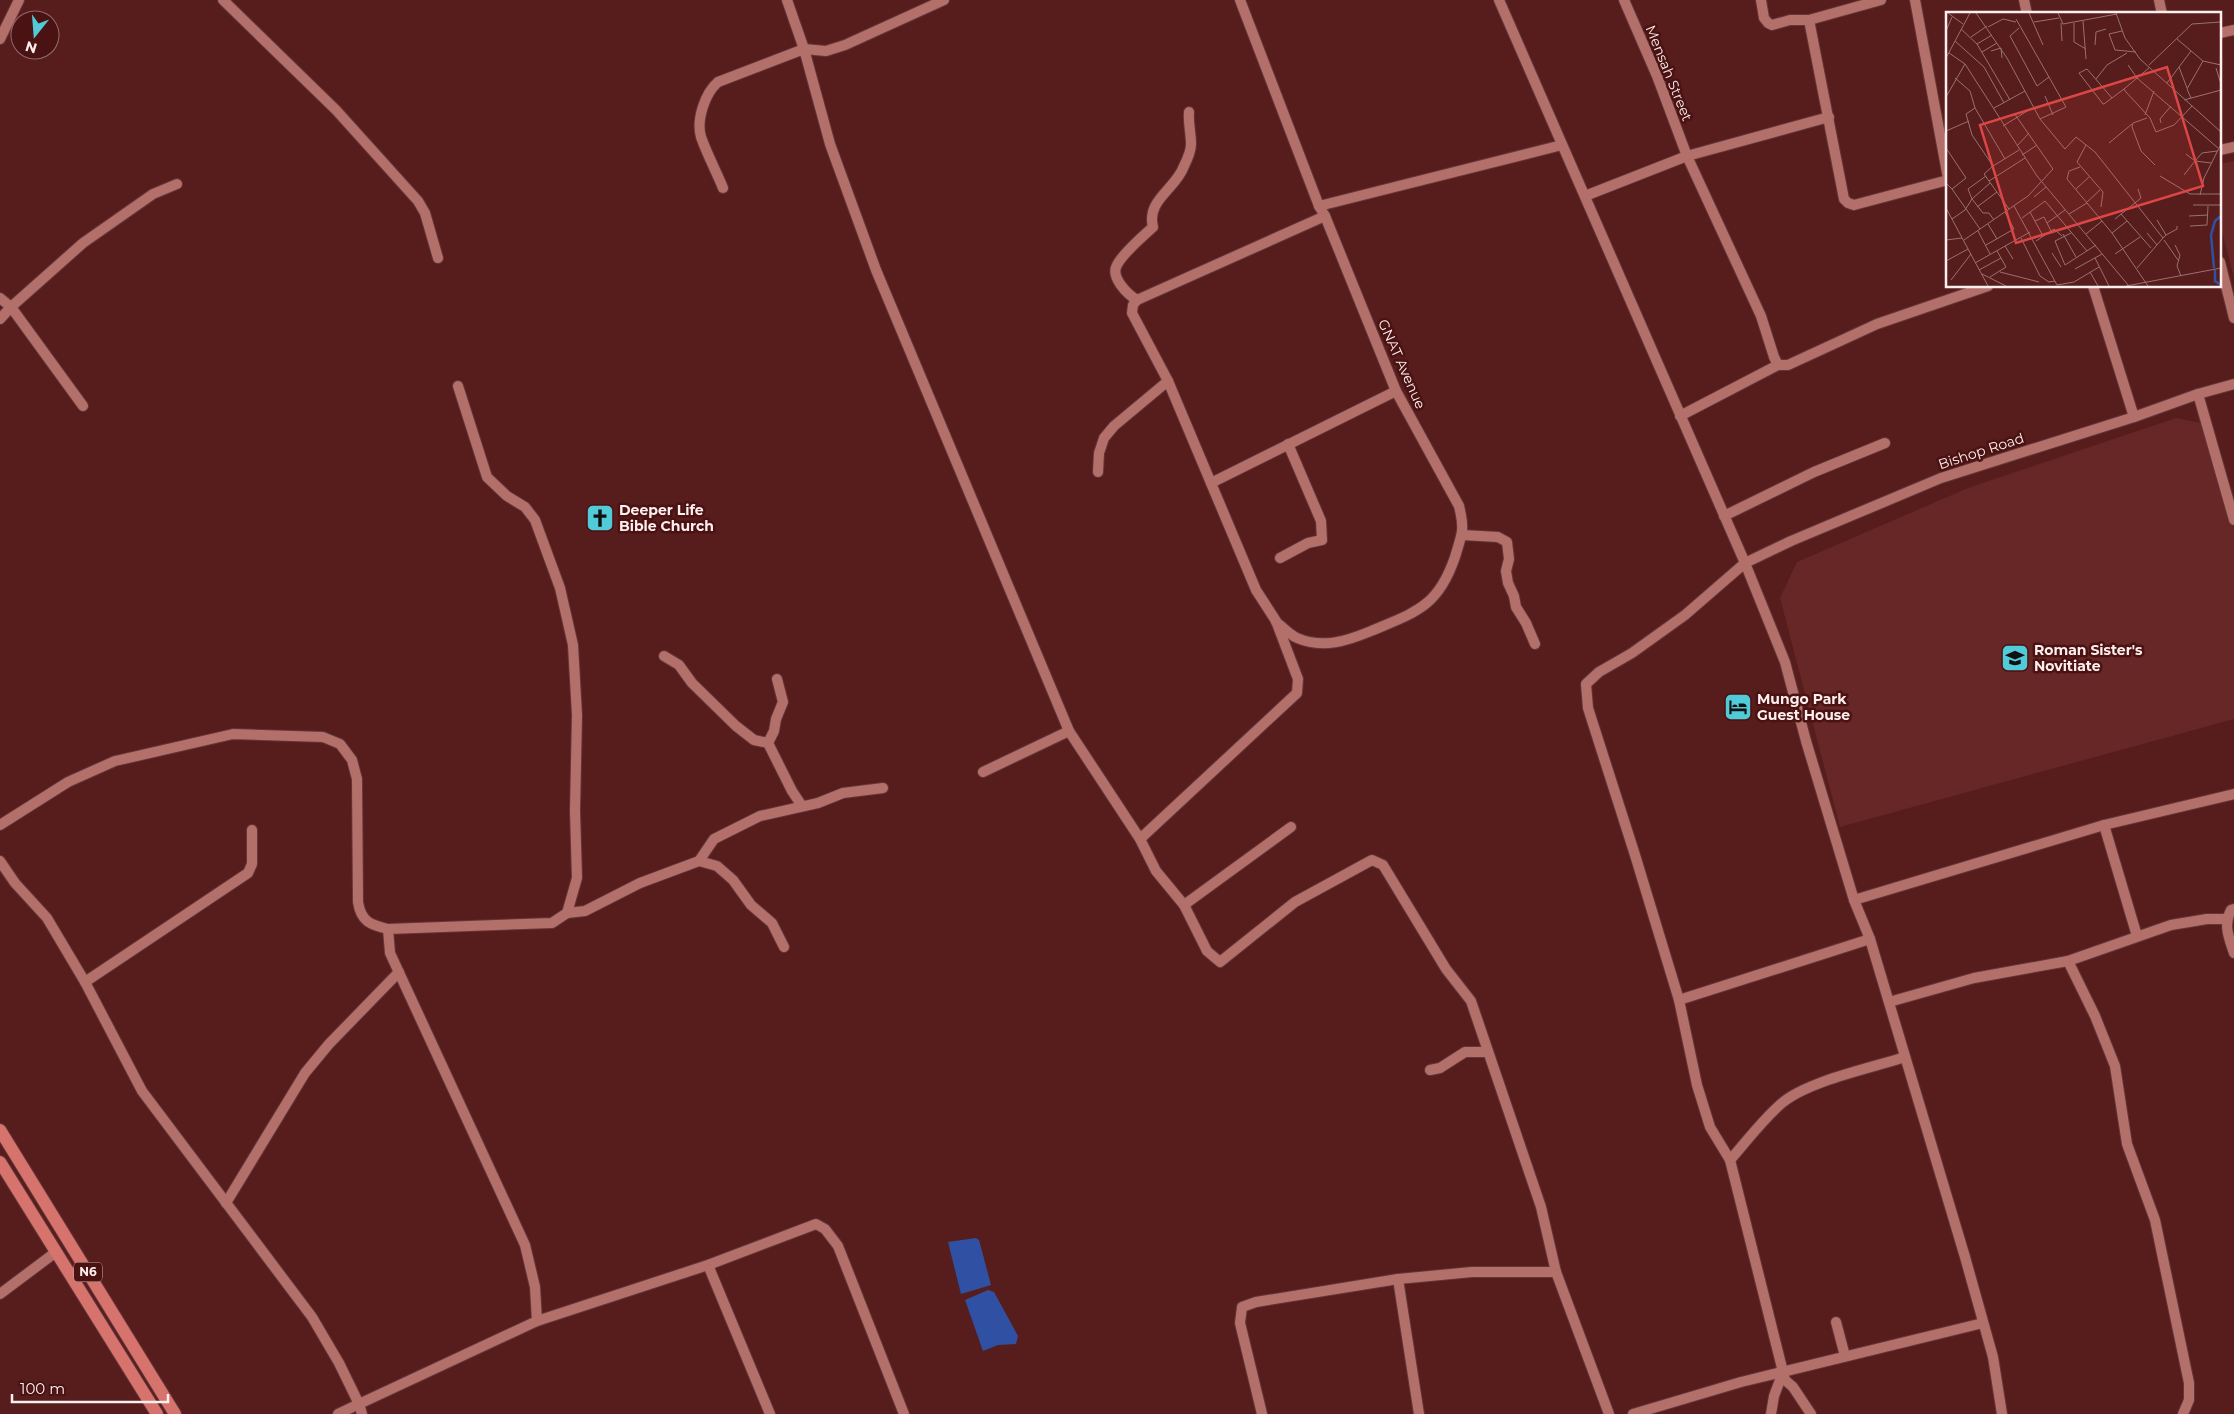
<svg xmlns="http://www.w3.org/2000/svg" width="2234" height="1414" viewBox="0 0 2234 1414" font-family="Montserrat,sans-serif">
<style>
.built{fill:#662726}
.water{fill:#3051a3}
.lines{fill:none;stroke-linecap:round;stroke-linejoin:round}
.minor-casing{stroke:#643638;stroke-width:12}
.major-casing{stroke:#643638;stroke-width:14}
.minor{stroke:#b3706b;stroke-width:10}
.major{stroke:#d6736d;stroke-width:12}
.labels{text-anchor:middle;stroke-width:5;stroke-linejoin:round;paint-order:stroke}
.shield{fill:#4a1212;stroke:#c8acab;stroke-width:1}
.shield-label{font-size:12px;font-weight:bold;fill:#feeeed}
.street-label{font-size:14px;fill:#feeeed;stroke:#4a1212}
.poi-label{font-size:14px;font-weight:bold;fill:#feeeed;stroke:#4a1212;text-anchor:start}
.inset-river{fill:none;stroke:#3051a3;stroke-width:2.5}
.inset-road{fill:none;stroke:#997170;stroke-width:1}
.view{fill:#dc4646;fill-opacity:0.15;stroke:#dc4646;stroke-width:2.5}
.inset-edge{fill:none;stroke:#feeeed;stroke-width:2.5}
</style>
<rect width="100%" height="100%" fill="#561d1c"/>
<g class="built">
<path d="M2234,161V278L2220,223V164Z"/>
<path d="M2176,418L2201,423L2234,528V719L1840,827L1780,598L1797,562L1968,488Z"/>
</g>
<g class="water">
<path d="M976,1238L979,1240L991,1285L961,1294L948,1242Z"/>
<path d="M988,1290L994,1292L1018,1336L1016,1344L998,1345L983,1351L965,1300Z"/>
</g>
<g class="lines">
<g class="minor-casing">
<g id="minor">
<path d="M223,0L336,110L418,201L425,213L438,258"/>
<path d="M787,0L804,49L830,144L876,270L1069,731L1140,839L1156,871L1184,905L1207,951L1220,962L1295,902L1372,860L1383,865L1446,969L1471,1001L1541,1207L1556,1272"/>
<path d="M1240,0L1319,206L1325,216L1396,391L1459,506C1465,531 1462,533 1455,557C1438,607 1416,612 1371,631C1347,641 1323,649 1297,638C1290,635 1283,627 1276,622"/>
<path d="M1499,0L1745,563L1785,662L1806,741L1854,900L1870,939L1965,1257L1993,1357L2002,1414"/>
<path d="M1624,0L1657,76L1687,156L1761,316L1774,357L1778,365H1788L1877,324L1988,286"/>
<path d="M1761,0L1764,18L1768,23L1772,25L1790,20H1809L1881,0"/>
<path d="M1915,0L1948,178"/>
<path d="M2024,0L2027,14"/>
<path d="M2159,0L2162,14"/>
<path d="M1809,20L1844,199L1848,203L1854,205L1948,180"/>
<path d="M2220,33L2234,30"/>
<path d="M0,39L19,0"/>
<path d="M2220,150L2234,147"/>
<path d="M723,188C716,171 707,154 701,137C696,120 705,93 718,82L804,49L826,51L845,45L944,0"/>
<path d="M1585,196L1687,156L1829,117"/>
<path d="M1319,206L1562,145"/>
<path d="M2220,262L2234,318"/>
<path d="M2093,286L2134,417"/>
<path d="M0,298L11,307L83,243L153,194L177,184"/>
<path d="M1137,300C1127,294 1110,277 1117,265C1123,253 1143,236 1153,227C1146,200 1176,189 1184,166C1187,160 1191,150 1191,144C1191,133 1188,123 1189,112"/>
<path d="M0,319L11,307L83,406"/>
<path d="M2198,394L2234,520"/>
<path d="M1680,416L1778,365"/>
<path d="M1098,472L1099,453L1104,438L1114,426L1168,381"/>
<path d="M1211,483L1396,391"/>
<path d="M1724,516L1814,472L1885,443"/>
<path d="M1462,535L1498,537L1507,542L1509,559L1506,571L1508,583L1514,596L1516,607L1526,623L1535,644"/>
<path d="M1280,558L1308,543L1322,540L1321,521L1288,444"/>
<path d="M664,656L679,665L692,683L736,726L754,740L768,743"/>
<path d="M777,679L783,702L776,719L774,731L768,743L792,791L802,806"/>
<path d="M983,772L1069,731"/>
<path d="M0,825L68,782L115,761L233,734L323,737L340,744L352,760L357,779L358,902C361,922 371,925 388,929L390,953L525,1245L535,1287L537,1321L359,1404L362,1414"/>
<path d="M2104,825L2137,936"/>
<path d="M1140,839L1297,693L1298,679L1276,621L1256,590L1168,381L1132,313L1133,305L1137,300L1325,216"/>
<path d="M0,861L15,883L47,918L85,982L142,1091L312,1317L339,1363L359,1404L338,1414"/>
<path d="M699,861L717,866L733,880L751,905L772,923L784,947"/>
<path d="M1854,900L2104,825L2234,794"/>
<path d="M1184,905L1291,827"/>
<path d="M2234,909L2231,910C2223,925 2229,938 2234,953"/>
<path d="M567,913L585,911L640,883L699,861L714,839L760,816L818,803L843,793L883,788"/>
<path d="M388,929L552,923L567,913L577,878L575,811L577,715L573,645L560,588L535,520L525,507L507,496L487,477L458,386"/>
<path d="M2068,961L2095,1016L2115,1066L2127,1144L2155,1220L2189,1383V1400L2183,1414"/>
<path d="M85,982L248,873L252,864V830"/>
<path d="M1679,1000L1870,939"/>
<path d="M1889,1002L1974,978L2068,961L2171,925L2207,919H2226"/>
<path d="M1430,1070L1440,1068L1465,1052H1488"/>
<path d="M1730,1160C1746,1142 1763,1119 1782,1103C1808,1081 1871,1068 1905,1057"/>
<path d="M226,1203L305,1073L329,1044L399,972"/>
<path d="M708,1265L770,1414"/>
<path d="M1398,1279L1419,1414"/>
<path d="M0,1294L56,1252"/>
<path d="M537,1321L708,1265L816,1224L825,1229L838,1246L904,1414"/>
<path d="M1836,1322L1845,1356"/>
<path d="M1262,1414L1240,1323L1242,1307L1256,1302L1398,1279L1472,1272H1556L1609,1414"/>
<path d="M1633,1414L1741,1382L1983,1323"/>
<path d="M1771,1414L1774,1396L1783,1372"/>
<path d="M1811,1414L1793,1387L1785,1380L1730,1160L1710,1127L1697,1085L1679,1000L1635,855L1588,708L1586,684L1599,672L1632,653L1685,615L1745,563L1791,541L1941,478L2134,417L2198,394L2234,384"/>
</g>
</g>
<g class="major-casing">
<g id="major">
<path d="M0,1130L175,1414"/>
<path d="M0,1162L157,1414"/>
</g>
</g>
<use href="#minor" class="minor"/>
<use href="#major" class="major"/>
</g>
<defs>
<g id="church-square" transform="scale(1.4375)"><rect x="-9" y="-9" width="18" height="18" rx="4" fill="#52cbd8" stroke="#4a1212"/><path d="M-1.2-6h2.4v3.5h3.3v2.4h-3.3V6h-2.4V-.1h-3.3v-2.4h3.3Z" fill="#111"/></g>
<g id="school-square" transform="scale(1.4375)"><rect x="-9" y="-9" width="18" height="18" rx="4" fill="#52cbd8" stroke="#4a1212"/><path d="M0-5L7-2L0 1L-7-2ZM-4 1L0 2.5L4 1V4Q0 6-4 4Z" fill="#111"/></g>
<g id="hotel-square" transform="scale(1.4375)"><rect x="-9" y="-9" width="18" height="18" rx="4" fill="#52cbd8" stroke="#4a1212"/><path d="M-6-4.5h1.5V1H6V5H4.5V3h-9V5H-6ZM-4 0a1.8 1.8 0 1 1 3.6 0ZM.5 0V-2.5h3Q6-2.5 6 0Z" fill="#111"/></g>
</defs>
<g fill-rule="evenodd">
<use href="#church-square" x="600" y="518"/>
<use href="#school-square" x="2015" y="658"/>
<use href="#hotel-square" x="1738" y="707"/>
</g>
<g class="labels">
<rect class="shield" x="74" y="1262.5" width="28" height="19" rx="4"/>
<g class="shield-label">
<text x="88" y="1276">N6</text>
</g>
<g class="street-label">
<text transform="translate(1669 73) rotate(68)" y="5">Mensah Street</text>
<text transform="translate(1402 364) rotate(66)" y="5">GNAT Avenue</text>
<text transform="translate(1981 451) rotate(-18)" y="5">Bishop Road</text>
</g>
<g class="poi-label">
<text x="619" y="515">Deeper Life<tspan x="619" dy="16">Bible Church</tspan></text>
<text x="2034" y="655">Roman Sister's<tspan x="2034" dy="16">Novitiate</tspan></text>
<text x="1757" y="704">Mungo Park<tspan x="1757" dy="16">Guest House</tspan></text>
</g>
</g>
<g transform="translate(1946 12)">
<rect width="275" height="275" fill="#561d1c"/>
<path class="inset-river" d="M268,256L265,223L269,209L275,204M269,258V269L275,273"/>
<path class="inset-road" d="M2,1L17,12M30,1L61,46L94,107L120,95L70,7M83,1L97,33M112,1L117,12L171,2M170,1L179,26L194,47L275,120M137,9L140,47M88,10L113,6M115,11L116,29M128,11V30L140,37M42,15L57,7L70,10M73,16L64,24L91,74L103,65M15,17L31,32L64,88M0,19L6,5M176,19L163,22L169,38L190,40M25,25L41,14M231,27L257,49L275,53M9,29L38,55L58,91M31,32L46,23M149,33L150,20L160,17M45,39L55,36L56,46M36,40L51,31M3,41L19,52L91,164L183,274M0,46L24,1M182,53L191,66L178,77L180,80L204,106L210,120L228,113L246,94M203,53L246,12L275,10M233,55L241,76M203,56L191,66L272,136M270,56L275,72M9,66L24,79M150,67L161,53L181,41M221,71L245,39M24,79L29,96L59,147M99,84L107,103M0,85L19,52M166,86L141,57L133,61L157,92H158L178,77M245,86L241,77L257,49M238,88L275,78M29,96L20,102L26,123L47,154L38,162L63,197M48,96L79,79M199,103L208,79M201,106L187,111L186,115L195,139L209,153M94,107L119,137L130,125L149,140L217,226L191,256M215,111L214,107L225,94M57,114L86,96M0,119L23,109M163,131L186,112M140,133L131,150L157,180L155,195M71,134L83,121M0,136L20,166L6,177L0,171M240,142L249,149L256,141L271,139M76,143L91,133M47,154L73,138M134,155L123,159L121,167L166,221L202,274M238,163L249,149L265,151M214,164L244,182H275M43,169L79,146M44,171L26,187L37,201H43L48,208M6,177L34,217M130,177L143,165M254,183L258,166L275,132M88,185L100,175M141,190L154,178M247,193H275M68,194L111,273L128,270L153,255M31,195L51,180M0,196L42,274M84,200L97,224M123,202L141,191M175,202L205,236M243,204L262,203M76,206L99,189L141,239M6,207L19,198L26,187L22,177L40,164M169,207L195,186L192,177M211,208L220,223L217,226M89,209L98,205L105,219M101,211L119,198M42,212L51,227M244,214L261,213L262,194M32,219L44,242M125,221L109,229L119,253L150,233M166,221L181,209M201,221L211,233M117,222L130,245M140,222L156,209M220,223L231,217V214M75,226L94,264L103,270L109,269M0,228L16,226M18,228L82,184L107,157L68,101M218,228L232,248M90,229L108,217L116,224M40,233L68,217L59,200M229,233L234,243L231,254L235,264M59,234L67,247M106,241L115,255M169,242L194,225M149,246L163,274M0,249L22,237M29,251L84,220M129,257L156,242M33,258L55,246M54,260L93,270M144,260L152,274M36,262L60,274M44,265L60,255L51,239M5,268L25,242M180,274L275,256"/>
<path class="view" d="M221,55L257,174L70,231L34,113Z"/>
<rect width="275" height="275" class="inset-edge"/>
</g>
<g transform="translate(35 35) rotate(197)"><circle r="24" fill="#4a1212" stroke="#926a6a"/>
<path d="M0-4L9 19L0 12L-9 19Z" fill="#52cbd8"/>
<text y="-8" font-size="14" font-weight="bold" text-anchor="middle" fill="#feeeed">N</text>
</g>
<path d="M12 1394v8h156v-8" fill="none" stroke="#feeeed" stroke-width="2.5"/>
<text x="20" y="1394" font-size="15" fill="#feeeed" stroke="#4a1212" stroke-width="4" paint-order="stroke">100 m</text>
</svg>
